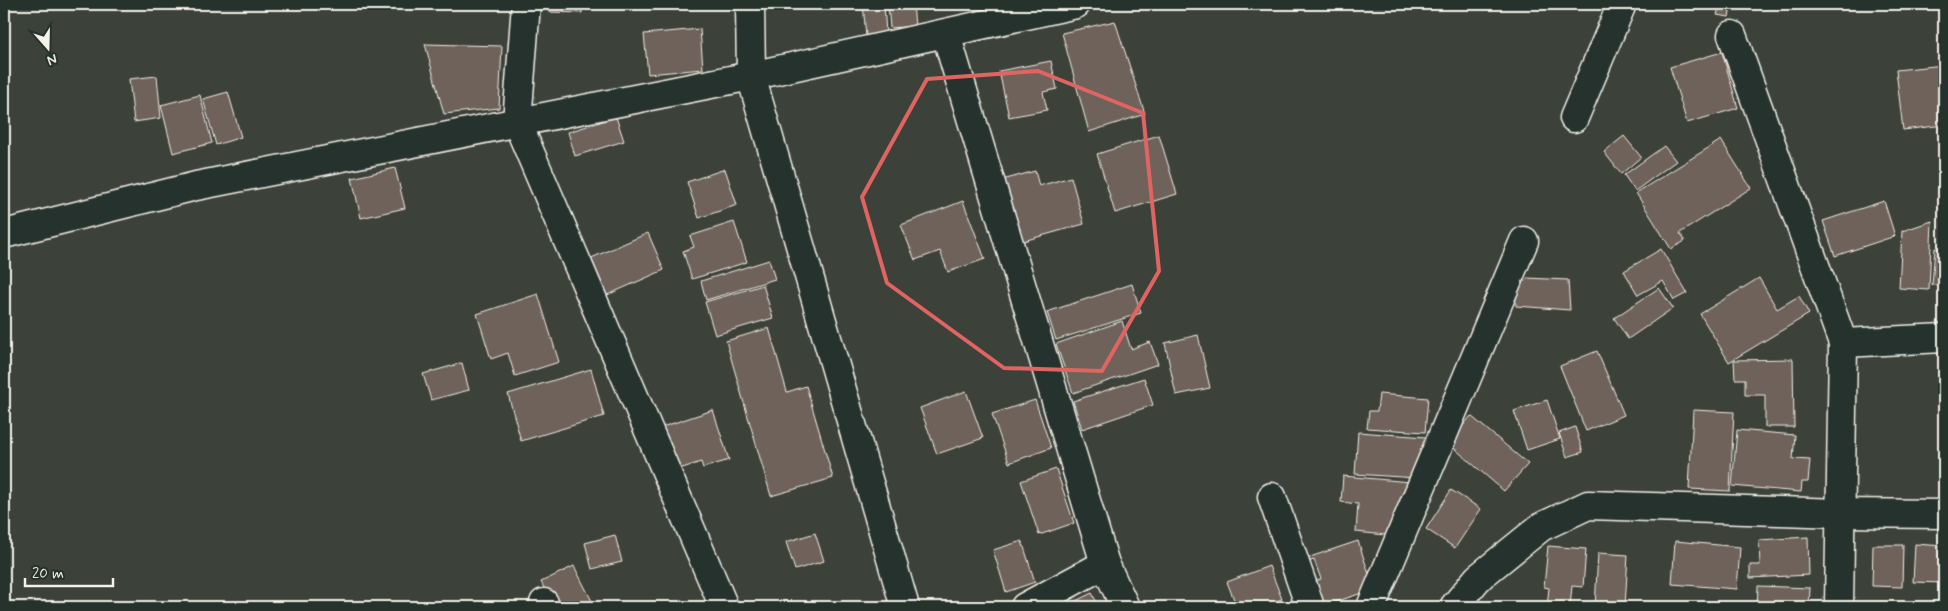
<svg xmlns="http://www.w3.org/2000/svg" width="1948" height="611" viewBox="0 0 1948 611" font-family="Mynerve,sans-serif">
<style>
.building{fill:#6e625a;stroke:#f4f1e8}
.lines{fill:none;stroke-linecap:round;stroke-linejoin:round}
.minor-casing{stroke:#f4f1e8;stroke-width:31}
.minor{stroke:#26332d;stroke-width:28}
.marked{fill:none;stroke:#df6462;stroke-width:4;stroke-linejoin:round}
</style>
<rect width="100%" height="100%" fill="#3c413a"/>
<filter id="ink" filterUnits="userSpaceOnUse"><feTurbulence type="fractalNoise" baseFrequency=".02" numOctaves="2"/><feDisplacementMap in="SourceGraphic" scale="10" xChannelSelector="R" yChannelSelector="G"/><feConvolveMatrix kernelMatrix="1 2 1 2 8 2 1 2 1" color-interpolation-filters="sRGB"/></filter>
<g filter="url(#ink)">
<g class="building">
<path d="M549,4H582V13L549,12Z"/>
<path d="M863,4H884L886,34L866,36Z"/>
<path d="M888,4H913L915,26L890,28Z"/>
<path d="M1703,4H1732L1729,17L1717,15L1719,7Z"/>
<path d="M1115,21L1145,114L1089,132L1062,33Z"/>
<path d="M700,29L703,69L648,74L644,34Z"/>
<path d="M425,44L502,46L499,108L444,114Z"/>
<path d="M1722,52L1738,108L1687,123L1670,67Z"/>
<path d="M1051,61L1057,89L1043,92L1047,110L1009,117L999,71Z"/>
<path d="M1944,65V125L1903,130L1896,70Z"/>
<path d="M157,76L161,118L134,122L129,79Z"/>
<path d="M228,92L241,137L216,145L203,99Z"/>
<path d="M200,95L212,143L173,153L161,105Z"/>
<path d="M616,117L624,141L575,156L568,132Z"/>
<path d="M1159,135L1177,194L1115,213L1097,154Z"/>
<path d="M1624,136L1641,157L1621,174L1604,152Z"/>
<path d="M1721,140L1751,188L1680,233L1685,241L1671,249L1636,193Z"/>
<path d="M1664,146L1676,161L1635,191L1624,175Z"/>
<path d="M395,168L405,208L361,218L352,178Z"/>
<path d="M725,169L737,205L699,218L687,182Z"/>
<path d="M1035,171L1039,186L1071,177L1084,224L1016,243L999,181Z"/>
<path d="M963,201L985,259L948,272L940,251L915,260L901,225Z"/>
<path d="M1884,201L1895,236L1835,256L1823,221Z"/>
<path d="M1932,221L1929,290L1899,288L1902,231Z"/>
<path d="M734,222L747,262L692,279L683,251L694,247L690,236Z"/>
<path d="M648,233L664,270L605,296L589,259Z"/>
<path d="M1935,248L1944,249V286L1932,285Z"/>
<path d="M1661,249L1687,293L1674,300L1663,281L1638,295L1624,271Z"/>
<path d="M769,260L775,279L706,300L701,281Z"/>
<path d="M1527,278L1568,280L1570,310L1516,306L1515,281L1522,284Z"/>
<path d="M1759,278L1777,309L1799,296L1809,314L1729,362L1700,314Z"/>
<path d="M1132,284L1141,313L1056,340L1047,312Z"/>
<path d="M763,285L773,318L715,335L705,302Z"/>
<path d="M1659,288L1673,308L1628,339L1614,318Z"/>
<path d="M538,294L559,362L515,376L508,353L491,359L477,314Z"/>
<path d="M1122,321L1131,349L1150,342L1158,364L1073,393L1056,344Z"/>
<path d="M769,328L787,392L806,386L833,478L771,496L726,341Z"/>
<path d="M1198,335L1210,388L1176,395L1165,343Z"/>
<path d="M1597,351L1624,415L1586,431L1560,366Z"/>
<path d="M1793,359L1794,427H1765V395H1745V379H1735L1734,360Z"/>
<path d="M462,363L469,390L431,400L423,374Z"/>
<path d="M591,369L604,416L521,441L508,394Z"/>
<path d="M1144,378L1153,405L1082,429L1073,401Z"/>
<path d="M966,391L983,438L937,454L920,408Z"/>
<path d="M1379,394L1428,398L1425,432L1367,428L1369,411H1377Z"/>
<path d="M1035,400L1051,448L1009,463L992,414Z"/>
<path d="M1547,400L1560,439L1527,450L1514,411Z"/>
<path d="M713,410L729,460L703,468L701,462L667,473L653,430Z"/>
<path d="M1693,410L1734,412L1730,491L1689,489Z"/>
<path d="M1471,416L1528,464L1504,491L1448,443Z"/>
<path d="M1575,427L1583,452L1567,457L1559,433Z"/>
<path d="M1737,430L1795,435L1793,459L1810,460L1808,482H1802L1801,492L1732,486Z"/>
<path d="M1358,432L1426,437L1417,478L1355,474Z"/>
<path d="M1056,469L1074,523L1039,535L1021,481Z"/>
<path d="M1343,476L1410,482L1407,508L1398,507L1395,536L1356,532L1358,504L1341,502Z"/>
<path d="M1451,490L1481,509L1455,548L1426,529Z"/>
<path d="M815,533L824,561L795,570L786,542Z"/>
<path d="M615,535L622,562L592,569L585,543Z"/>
<path d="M1808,537L1809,575L1750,578V565H1760L1759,540Z"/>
<path d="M1022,541L1035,582L1006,592L993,550Z"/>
<path d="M1358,541L1374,589L1320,607L1311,582L1321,579L1314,560L1305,563L1304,559Z"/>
<path d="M1675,541L1740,547L1737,589L1672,584Z"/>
<path d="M1915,544L1944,546L1943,583L1913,582Z"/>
<path d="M1873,545H1903L1902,587L1872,586Z"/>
<path d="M1548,546L1586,549L1583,587L1572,586L1570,607H1547L1549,588L1544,587Z"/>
<path d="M1598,553L1628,555L1625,607H1595Z"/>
<path d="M574,566L595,607H554L541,582Z"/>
<path d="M1269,566L1282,599L1261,607H1237L1227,582Z"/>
<path d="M1758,586L1810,588L1809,607H1757Z"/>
<path d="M1092,593L1099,607H1063Z"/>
<path d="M1704,602L1745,606L1744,607H1703Z"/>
</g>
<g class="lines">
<g class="minor-casing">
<g id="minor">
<path d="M526,4L517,122L724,607"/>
<path d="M750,4L751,76L905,607"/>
<path d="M946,34L1105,564L1125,607"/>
<path d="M1732,35L1843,343L1839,607"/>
<path d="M1574,118L1622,4"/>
<path d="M4,234L196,186L751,76L1076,4"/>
<path d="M1843,343L1944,338"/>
<path d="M1272,497L1310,607"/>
<path d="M544,603L545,607"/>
<path d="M1025,607L1105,564"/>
<path d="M1371,607L1524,241"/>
<path d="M1454,607L1478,578L1541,527L1588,505L1840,513L1944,514"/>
</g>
</g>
<use href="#minor" class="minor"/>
</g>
</g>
<path class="marked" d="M1038,71L1143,113L1159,271L1102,371L1004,368L887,283L862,197L927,79Z"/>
<rect width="1948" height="611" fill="none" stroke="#26332d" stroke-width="20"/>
<rect x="10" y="10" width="1928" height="591" fill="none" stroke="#f4f1e8" stroke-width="2" filter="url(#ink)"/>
<g transform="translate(48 48) rotate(160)" stroke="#26332d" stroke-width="4" paint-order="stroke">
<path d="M0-4L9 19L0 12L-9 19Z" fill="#f4f1e8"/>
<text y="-8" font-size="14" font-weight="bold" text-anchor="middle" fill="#f4f1e8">N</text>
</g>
<path d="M25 578v8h88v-8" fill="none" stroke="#f4f1e8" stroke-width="2.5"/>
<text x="32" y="578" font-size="15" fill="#f4f1e8" stroke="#26332d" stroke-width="4" paint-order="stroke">20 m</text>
</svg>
